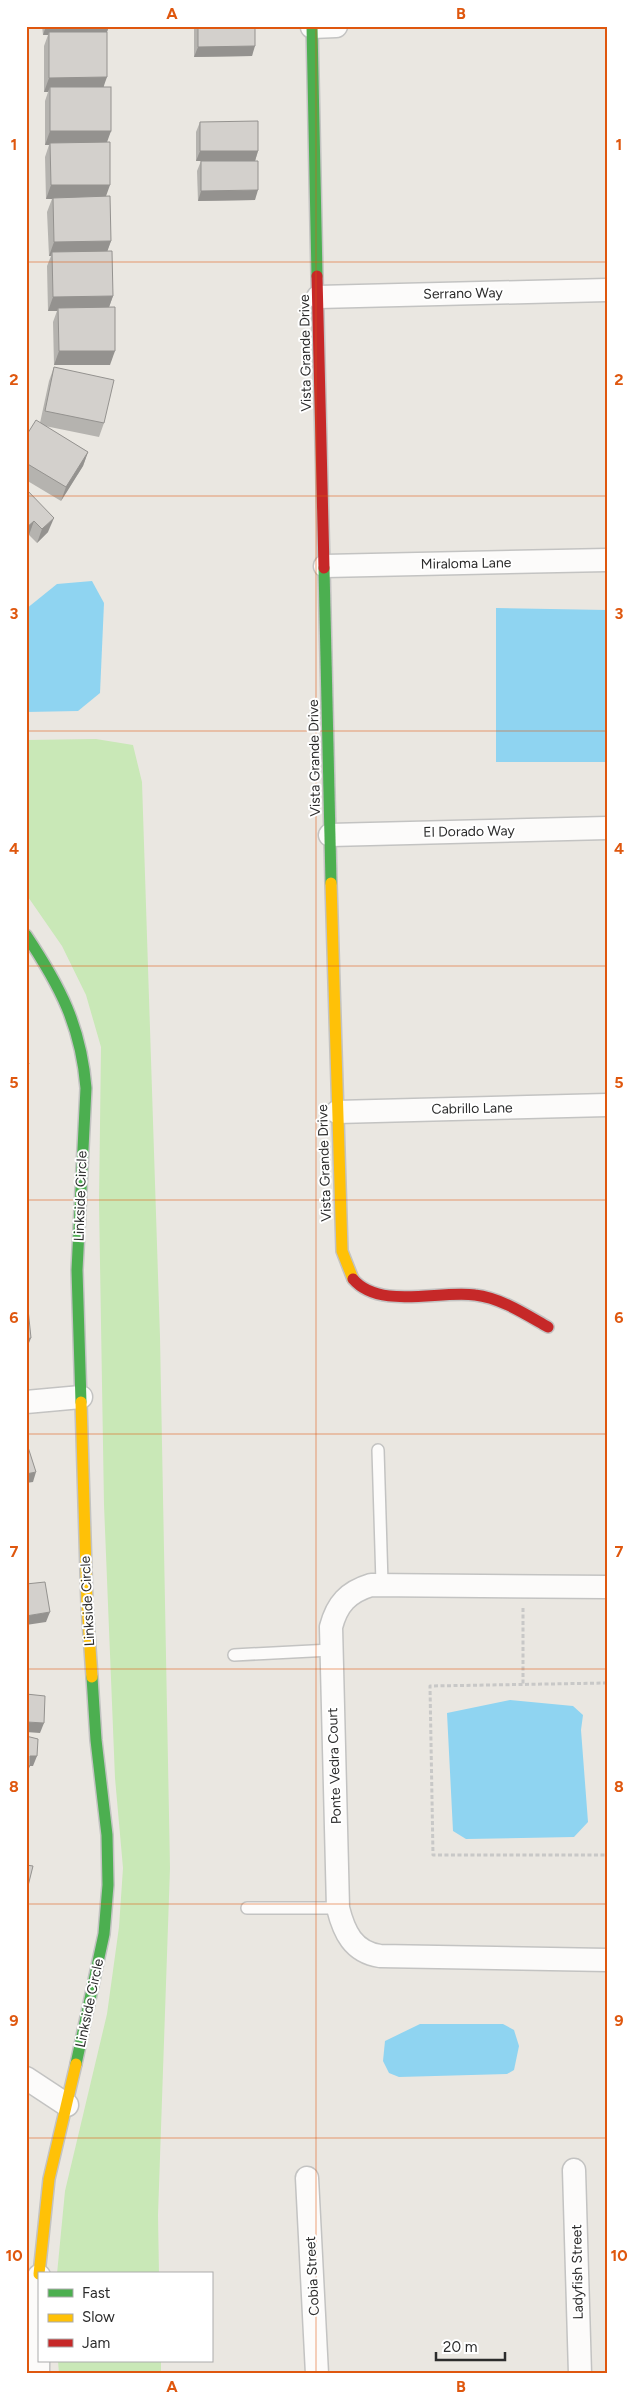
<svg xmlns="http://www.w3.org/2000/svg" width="633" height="2400" viewBox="0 0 633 2400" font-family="Figtree,sans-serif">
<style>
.green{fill:#c9e8b7}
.water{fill:#8fd4f1}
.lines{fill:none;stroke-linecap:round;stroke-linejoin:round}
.lane-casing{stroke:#c3c3c2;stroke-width:14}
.street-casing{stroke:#c3c3c2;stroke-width:25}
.fast-casing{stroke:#c3c3c2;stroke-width:14}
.slow-casing{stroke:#c3c3c2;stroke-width:14}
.jam-casing{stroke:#c3c3c2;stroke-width:14}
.path{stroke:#c8c8c7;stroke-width:3;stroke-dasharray:4 2.5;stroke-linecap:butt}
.lane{stroke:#fcfbfa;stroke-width:11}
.street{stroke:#fcfbfa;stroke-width:22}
.fast{stroke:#4caf50;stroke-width:11}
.slow{stroke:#ffc107;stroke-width:11}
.jam{stroke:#c62828;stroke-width:11}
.wall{fill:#b5b3af}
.shaded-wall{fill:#94928f}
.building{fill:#d3d0cc;stroke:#94928f}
.grid{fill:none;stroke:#df570e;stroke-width:1;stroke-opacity:0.55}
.labels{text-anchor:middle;stroke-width:4;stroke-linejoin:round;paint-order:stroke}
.street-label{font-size:14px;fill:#2c2c2c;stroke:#fff}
.neatline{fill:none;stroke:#df570e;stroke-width:2}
.grid-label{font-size:16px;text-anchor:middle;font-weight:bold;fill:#df570e}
</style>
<rect width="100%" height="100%" fill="#eae7e1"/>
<g class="green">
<path d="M96,739L133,745L142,782L160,1337L170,1868L158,2215L159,2274H57L65,2191L107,2014L119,1927L123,1868L115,1778L104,1505L99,1202L101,1047L86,995L62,946L26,894V740Z"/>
<path d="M58,2361H161V2374H59Z"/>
</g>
<g class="water">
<path d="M92,581L104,603L100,693L78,711L26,712V609L57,584Z"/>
<path d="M496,608L607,610V762H496Z"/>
<path d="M510,1700L573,1706L583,1715L581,1730L588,1822L574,1837L466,1839L453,1831L447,1713Z"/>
<path d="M420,2024H503L514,2030L519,2046L514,2070L507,2074L399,2077L389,2073L383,2061L385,2041Z"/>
</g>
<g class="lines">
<g class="lane-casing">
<g id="lane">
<path d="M378,1450L382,1583"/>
<path d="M234,1655L331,1650"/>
<path d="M247,1908H338"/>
</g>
</g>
<g class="street-casing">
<g id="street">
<path d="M312,27L336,26"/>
<path d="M318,297L607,290"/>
<path d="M325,566L607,560"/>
<path d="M330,835L607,828"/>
<path d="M337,1112L607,1105"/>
<path d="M26,1402L81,1397"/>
<path d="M607,1587L371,1585C348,1592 337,1604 331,1627L338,1908C344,1932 353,1952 380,1956L607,1960"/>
<path d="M26,2078L67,2105"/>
<path d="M574,2170L580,2374"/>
<path d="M307,2178L317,2374"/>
<path d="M38,2374L39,2276"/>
</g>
</g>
<g class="fast-casing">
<g id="fast">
<path d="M312,26L317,276"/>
<path d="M324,568L331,883"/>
<path d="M26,935C60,986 81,1026 86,1088L77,1270L81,1402"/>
<path d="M76,2064L104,1934L108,1885L107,1835L96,1740L92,1677"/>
</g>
</g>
<g class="slow-casing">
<g id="slow">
<path d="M331,883L342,1251L353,1279"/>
<path d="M81,1402L87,1605L92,1677"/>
<path d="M39,2274L49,2179L76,2064"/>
</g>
</g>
<g class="jam-casing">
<g id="jam">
<path d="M317,276L324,568"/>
<path d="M353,1279C379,1310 439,1290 475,1295C501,1298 525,1314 548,1327"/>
</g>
</g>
<g class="path">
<path d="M523,1608V1685"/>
<path d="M607,1683L430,1686L433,1855H607"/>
</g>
<use href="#lane" class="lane"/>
<use href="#street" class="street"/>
<use href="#fast" class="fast"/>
<use href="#slow" class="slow"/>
<use href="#jam" class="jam"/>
</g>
<g class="wall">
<path d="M42,26H109L107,32L104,87L111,131L106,142V196L111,241L107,251L113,296L109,307L110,365H54L53,322L57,311H48L47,266L51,256H49L47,212L52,199H46L45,157L49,145H45V101L48,92H44V46L48,35H43Z"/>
<path d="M195,26H255L252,56L194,57V28Z"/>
<path d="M200,122L258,151L255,161H196V132Z"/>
<path d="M201,161L255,200L198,201L197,171Z"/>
<path d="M54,367L104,423L99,437L45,426L88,452L83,466L61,501L26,480V436L40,423L49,381Z"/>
<path d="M26,489L48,532L37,543L29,535L26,537Z"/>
</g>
<g class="shaded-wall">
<path d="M46,26H109L106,35L49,32L48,35H43Z"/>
<path d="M255,46L252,56L194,57L198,47Z"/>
<path d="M107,77L102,91L50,87L48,92H44L49,78Z"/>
<path d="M50,131H111L106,145L50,143L49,145H45Z"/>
<path d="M200,151H258L255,161H196Z"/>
<path d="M51,185H110L105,199L53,198L52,199H46Z"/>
<path d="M258,190L255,200L198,201L201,191Z"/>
<path d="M111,241L106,255L52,252L51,256H49L54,242Z"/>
<path d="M113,296L108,310L58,308L57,311H48L53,297Z"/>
<path d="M59,351H115L110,365H54Z"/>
<path d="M88,452L83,466L61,501L66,487Z"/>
<path d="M54,518L48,532L37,543L42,529Z"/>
<path d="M34,521L29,535L26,537V528Z"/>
<path d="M29,1064L26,1072V1065Z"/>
<path d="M31,1338L27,1348H26V1339Z"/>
<path d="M36,1472L33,1482L26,1483V1474Z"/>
<path d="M50,1612L46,1622L26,1625V1616Z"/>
<path d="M27,1722L44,1723L40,1733L26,1732Z"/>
<path d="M30,1756H37L33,1766H30L26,1775V1765Z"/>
</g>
<g class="building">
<path d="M198,26H255V46L198,47Z"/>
<path d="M49,32H107V77L49,78Z"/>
<rect x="50" y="87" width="61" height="44"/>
<path d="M258,121V151H200V122Z"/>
<path d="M110,142V185H51L50,143Z"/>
<path d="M201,161H258V190L201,191Z"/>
<path d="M110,196L111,241L54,242L53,198Z"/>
<path d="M112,251L113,296L53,297L52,252Z"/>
<path d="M115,307V351H59L58,308Z"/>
<path d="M54,367L114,380L104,423L45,411Z"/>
<path d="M36,420L88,452L66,487L26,463V436Z"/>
<path d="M26,489L54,518L42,529L34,521L26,528Z"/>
<path d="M26,1056L29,1064L26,1065Z"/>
<path d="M26,1309H28L31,1338L26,1339Z"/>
<path d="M26,1444H27L36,1472L26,1474Z"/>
<path d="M45,1582L50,1612L26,1616V1584Z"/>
<path d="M26,1694L45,1696L44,1723L27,1722L26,1734Z"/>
<path d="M26,1736L38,1739L37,1756H30V1766L26,1765Z"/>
<path d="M26,1865L33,1866L26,1894Z"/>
</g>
<path class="grid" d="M316,26V2374M26,262H607M26,496H607M26,731H607M26,966H607M26,1200H607M26,1434H607M26,1669H607M26,1904H607M26,2138H607"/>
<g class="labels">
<g class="street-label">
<text transform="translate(463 293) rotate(-1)" y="5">Serrano Way</text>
<text transform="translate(305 353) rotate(-91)" y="5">Vista Grande Drive</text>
<text transform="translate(466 563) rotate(-1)" y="5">Miraloma Lane</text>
<text transform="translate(314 758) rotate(-91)" y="5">Vista Grande Drive</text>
<text transform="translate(469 831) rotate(-1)" y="5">El Dorado Way</text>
<text transform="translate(472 1108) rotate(-1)" y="5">Cabrillo Lane</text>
<text transform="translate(324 1163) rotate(-92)" y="5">Vista Grande Drive</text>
<text transform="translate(80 1196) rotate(-88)" y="5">Linkside Circle</text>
<text transform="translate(87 1601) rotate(-93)" y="5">Linkside Circle</text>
<text transform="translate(334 1766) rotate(-92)" y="5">Ponte Vedra Court</text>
<text transform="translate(89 2003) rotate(-78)" y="5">Linkside Circle</text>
<text transform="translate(577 2272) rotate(-91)" y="5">Ladyfish Street</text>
<text transform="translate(312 2276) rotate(-93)" y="5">Cobia Street</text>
</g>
</g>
<rect width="633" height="2400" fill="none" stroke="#ffffff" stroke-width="55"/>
<rect x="38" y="2272" width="175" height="90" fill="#ffffff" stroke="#ababab"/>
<rect x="48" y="2289" width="25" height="8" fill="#4caf50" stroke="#ababab"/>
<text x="82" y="2298" font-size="15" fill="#2c2c2c">Fast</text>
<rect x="48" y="2314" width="25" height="8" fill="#ffc107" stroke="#ababab"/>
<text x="82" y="2322" font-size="15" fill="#2c2c2c">Slow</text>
<rect x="48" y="2339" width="25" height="8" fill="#c62828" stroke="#ababab"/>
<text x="82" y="2348" font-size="15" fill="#2c2c2c">Jam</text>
<path d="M436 2352v8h69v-8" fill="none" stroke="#2c2c2c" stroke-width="2.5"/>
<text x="443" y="2352" font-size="15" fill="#2c2c2c" stroke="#ffffff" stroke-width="4" paint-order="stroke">20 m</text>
<rect x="28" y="28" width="578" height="2344" class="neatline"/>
<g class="grid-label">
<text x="172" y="19">A</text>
<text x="461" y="19">B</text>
<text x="14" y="150">1</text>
<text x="619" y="150">1</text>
<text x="14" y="385">2</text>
<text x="619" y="385">2</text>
<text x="14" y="619">3</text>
<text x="619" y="619">3</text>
<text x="14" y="854">4</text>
<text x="619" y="854">4</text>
<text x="14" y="1088">5</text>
<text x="619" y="1088">5</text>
<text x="14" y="1323">6</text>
<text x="619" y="1323">6</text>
<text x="14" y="1557">7</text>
<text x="619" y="1557">7</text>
<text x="14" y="1792">8</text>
<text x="619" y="1792">8</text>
<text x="14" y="2026">9</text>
<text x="619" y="2026">9</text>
<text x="14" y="2261">10</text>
<text x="619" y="2261">10</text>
<text x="172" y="2392">A</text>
<text x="461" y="2392">B</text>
</g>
</svg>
